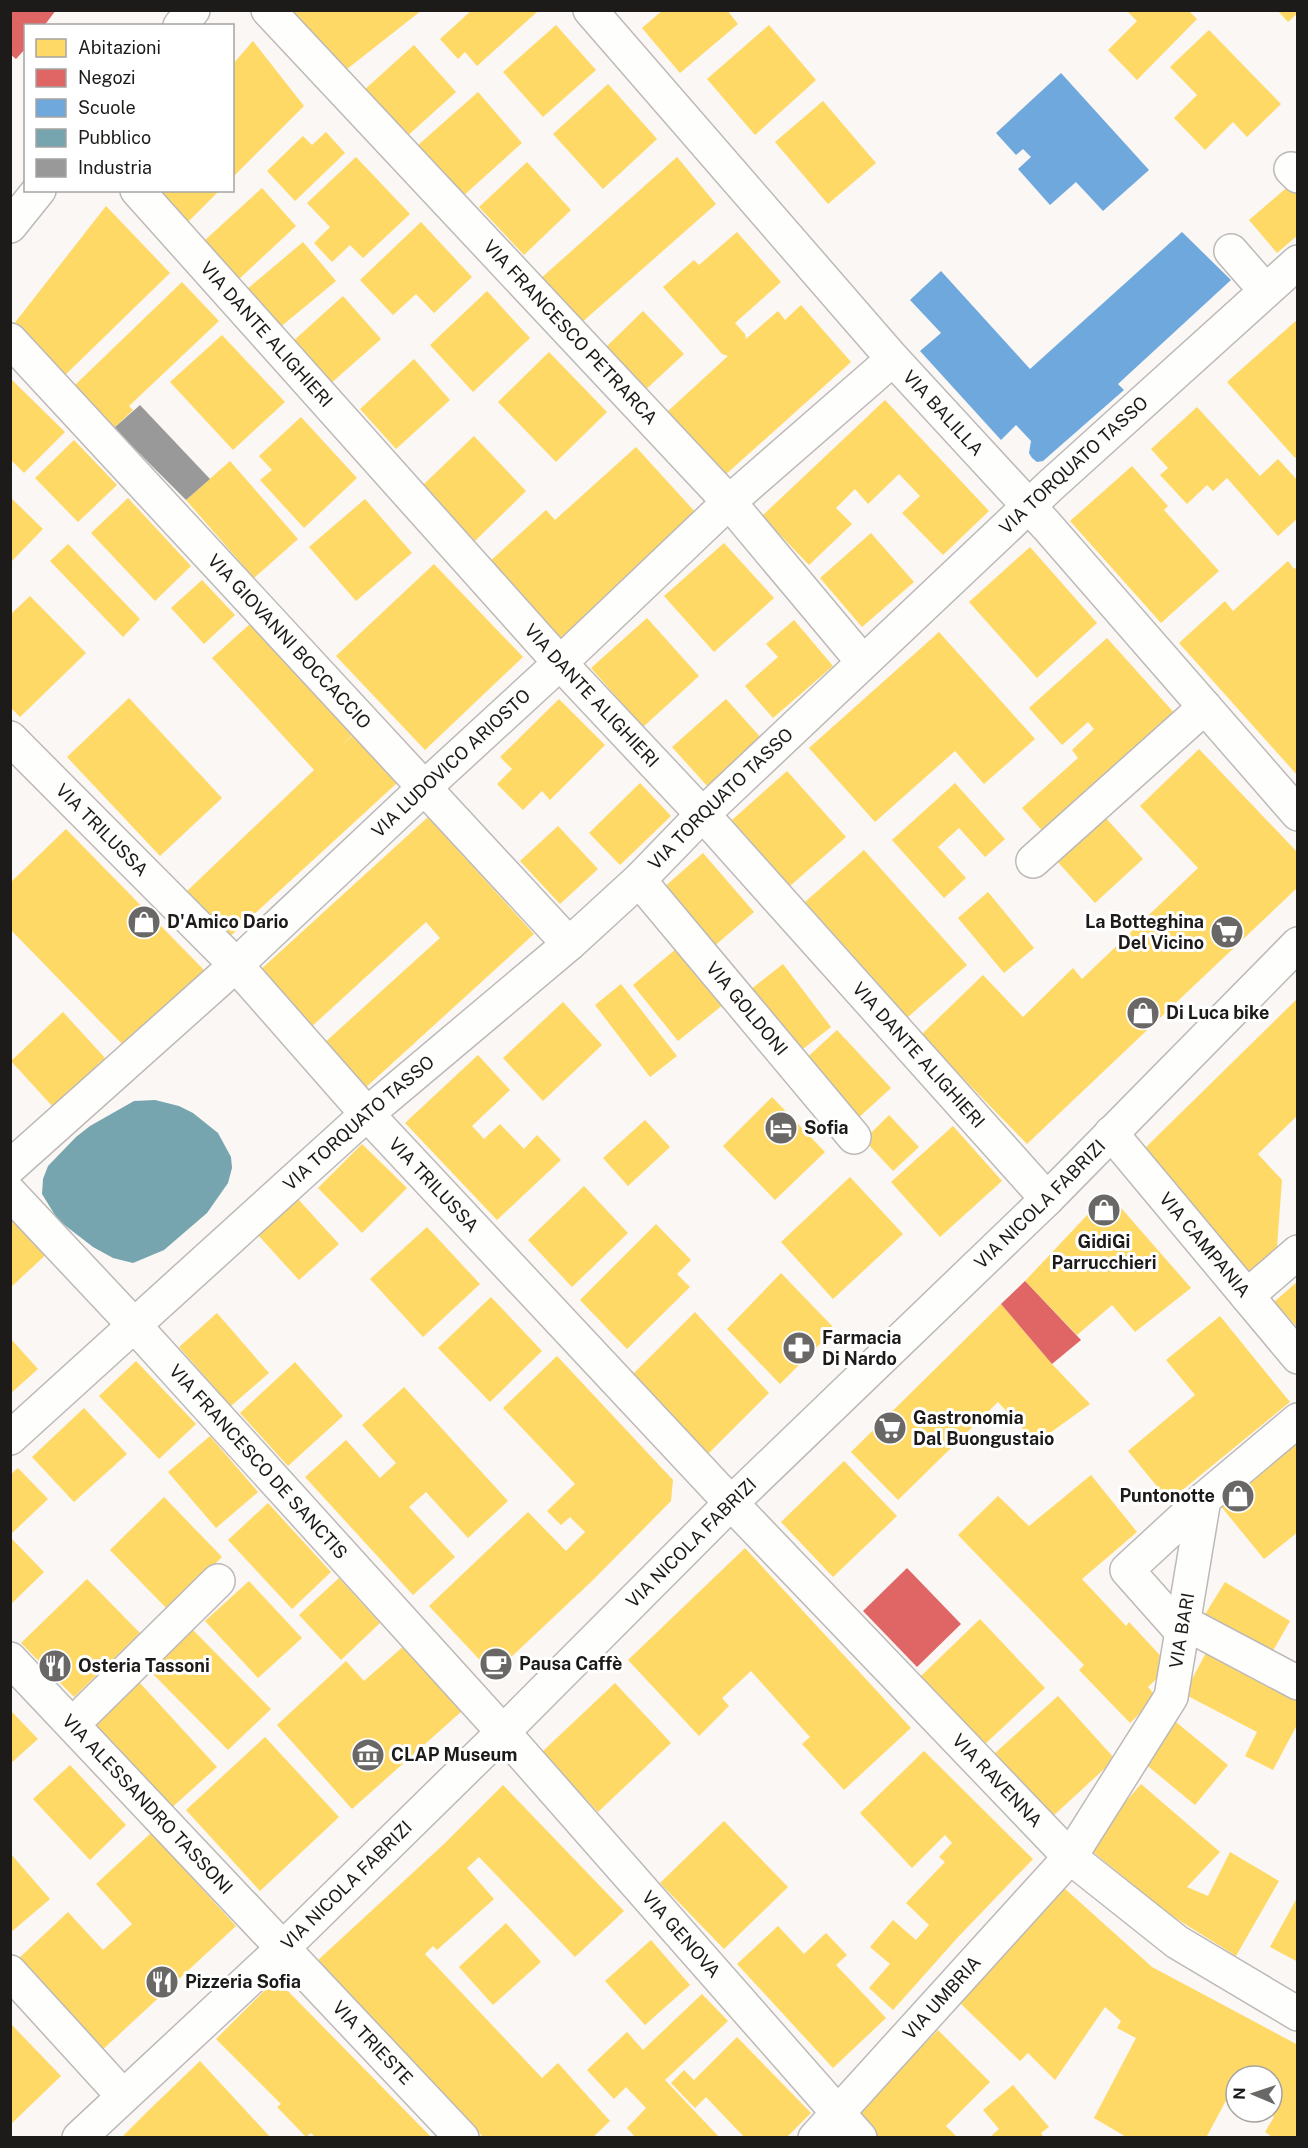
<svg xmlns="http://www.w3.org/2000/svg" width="1308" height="2148" viewBox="0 0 1308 2148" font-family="'Public Sans',sans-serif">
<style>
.homes{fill:#ffd966}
.shops{fill:#e06666}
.schools{fill:#6fa8dc}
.public{fill:#76a5af}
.industry{fill:#999}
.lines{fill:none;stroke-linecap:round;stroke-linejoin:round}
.minor-casing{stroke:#bcb9b8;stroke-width:36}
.minor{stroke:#fefefd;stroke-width:33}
.labels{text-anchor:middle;stroke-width:6;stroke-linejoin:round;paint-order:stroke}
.street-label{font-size:18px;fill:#1d1b19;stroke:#fff}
.poi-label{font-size:18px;font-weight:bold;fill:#1d1b19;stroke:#fff;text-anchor:start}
</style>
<rect width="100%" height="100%" fill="#faf7f4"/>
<g class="homes">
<path d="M286,10H422L342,73Z"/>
<path d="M472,10H536L537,12L477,66L465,52L458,59L440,39Z"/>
<path d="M663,10H727L738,24L680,73L642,28Z"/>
<path d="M1126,10H1188L1197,19L1137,80L1108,50L1137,21Z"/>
<path d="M1277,10H1298V13L1288,22Z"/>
<path d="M556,25L596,70L543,117L503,72Z"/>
<path d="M769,25L816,80L755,135L707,79Z"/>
<path d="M1209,30L1281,104L1247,137L1233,122L1205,150L1174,118L1197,95L1170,67Z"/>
<path d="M253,41L304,106L232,178V65Z"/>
<path d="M414,45L456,92L405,138L363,91Z"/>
<path d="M608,84L657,139L603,189L553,134Z"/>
<path d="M478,92L522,143L462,197L417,146Z"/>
<path d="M823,101L876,163L828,204L775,142Z"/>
<path d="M326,132L345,153L295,201L267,171L303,136L312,145Z"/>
<path d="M356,157L410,214L363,258L350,245L332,262L314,243L330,227L307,203Z"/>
<path d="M677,157L716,204L580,324L539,280Z"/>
<path d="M527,162L571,210L524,255L479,207Z"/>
<path d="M1291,184L1298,192V235L1277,253L1249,220Z"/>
<path d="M262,188L296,226L239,279L204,241Z"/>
<path d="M149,190H220L182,228Z"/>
<path d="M106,206L170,273L60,380L10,329Z"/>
<path d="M421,222L472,277L434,313L416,294L393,315L360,280Z"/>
<path d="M737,232L781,282L735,323L745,334L746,339L778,311L785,320L801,305L851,362L724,476L667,412L728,356L722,354L663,287L694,260L699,265Z"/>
<path d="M303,242L336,281L278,329L246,290Z"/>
<path d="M182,282L219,321L129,406L133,410L114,428L74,386Z"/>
<path d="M487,291L530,338L473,392L430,345Z"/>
<path d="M343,296L381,339L329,385L291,343Z"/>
<path d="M643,311L684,354L643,392L603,350Z"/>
<path d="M1298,319V456L1295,458L1227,382Z"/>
<path d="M222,335L285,402L233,450L170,382Z"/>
<path d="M549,352L607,412L556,462L498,402Z"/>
<path d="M414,359L450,400L396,449L360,409Z"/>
<path d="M10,378L65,432L24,473L10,459Z"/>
<path d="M885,400L989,511L943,555L902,513L920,496L899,474L868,504L855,489L836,508L852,524L809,565L762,516Z"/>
<path d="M1197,407L1260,476L1278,459L1298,481V518L1278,536L1227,478L1213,491L1207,485L1187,504L1160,475L1168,468L1151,449Z"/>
<path d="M301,417L357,478L304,528L260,480L272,470L259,456Z"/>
<path d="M474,436L526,491L475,541L422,486Z"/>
<path d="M74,440L117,485L78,522L35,478Z"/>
<path d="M636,447L697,514L557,641L487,564L546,510L555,520Z"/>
<path d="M230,461L298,539L254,578L186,500Z"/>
<path d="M1132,466L1168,506L1164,510L1219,571L1161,623L1070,521Z"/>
<path d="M10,497L43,529L10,563Z"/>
<path d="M128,498L191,566L155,601L91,533Z"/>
<path d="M365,499L412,553L356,601L309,547Z"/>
<path d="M871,533L914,582L862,627L820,578Z"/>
<path d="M724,543L774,598L714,652L664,596Z"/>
<path d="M68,544L140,619L123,637L50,561Z"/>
<path d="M1030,547L1097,623L1037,678L969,602Z"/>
<path d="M1288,561L1294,569L1298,566V776L1179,643L1225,601L1233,611Z"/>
<path d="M434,564L523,657L425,750L336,656Z"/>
<path d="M202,580L235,615L204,644L171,608Z"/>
<path d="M30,596L86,653L20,717L10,707V615Z"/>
<path d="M647,618L699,676L643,727L591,668Z"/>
<path d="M794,620L833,666L773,718L745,686L778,657L766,644Z"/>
<path d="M251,623L352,735L340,747L353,735L397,783L227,939L185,893L314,770L212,658Z"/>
<path d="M939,632L1035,739L984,784L955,751L875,822L809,748Z"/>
<path d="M1107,638L1177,716L1045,834L1022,808L1078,758L1072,750L1094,729L1088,722L1062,745L1029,708Z"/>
<path d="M129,698L222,798L160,856L67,757Z"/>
<path d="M559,699L605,745L550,800L542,791L523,810L497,784L512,769L500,757Z"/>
<path d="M726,699L763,740L709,788L672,747Z"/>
<path d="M1199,749L1298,853V887L1027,1144L921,1035L983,975L1023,1017L1073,968L1082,979L1198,868L1140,806Z"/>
<path d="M787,771L846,837L790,886L732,820Z"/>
<path d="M640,783L671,816L620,865L589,833Z"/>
<path d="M955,783L1005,839L985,857L959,828L938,847L966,878L944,898L892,840Z"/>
<path d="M1104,816L1143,859L1095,903L1056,860Z"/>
<path d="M428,817L534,934L363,1090L322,1045L440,938L426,922L309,1029L258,972Z"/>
<path d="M558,826L598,869L560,904L520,861Z"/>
<path d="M66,829L204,970L125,1047L10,929V883Z"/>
<path d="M864,850L967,965L908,1017L805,902Z"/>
<path d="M703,853L754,912L712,948L662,889Z"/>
<path d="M988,892L1034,948L1004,973L958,918Z"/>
<path d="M683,943L729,1000L678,1041L633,985Z"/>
<path d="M783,964L831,1027L794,1056L746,993Z"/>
<path d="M621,984L677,1056L650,1077L595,1005Z"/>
<path d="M1298,998V1115L1258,1154L1282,1180L1276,1260L1249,1280L1142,1151Z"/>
<path d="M563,1002L602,1045L543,1101L503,1058Z"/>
<path d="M63,1012L105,1058L53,1107L11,1061Z"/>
<path d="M837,1030L891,1088L855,1121L801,1063Z"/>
<path d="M478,1055L510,1090L472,1126L484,1139L500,1124L524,1149L537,1135L561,1160L497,1220L405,1123Z"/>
<path d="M772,1097L825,1152L775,1200L723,1146Z"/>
<path d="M889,1115L919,1147L893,1171L864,1140Z"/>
<path d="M645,1120L670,1147L628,1186L603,1158Z"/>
<path d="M953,1126L1002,1181L940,1237L891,1182Z"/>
<path d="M362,1144L407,1188L362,1233L318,1188Z"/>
<path d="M850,1177L903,1234L833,1299L781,1242Z"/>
<path d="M584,1186L628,1233L572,1287L528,1240Z"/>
<path d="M1108,1193L1191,1288L1135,1332L1112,1305L1077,1335L1025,1281Z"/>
<path d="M298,1199L339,1244L299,1280L258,1235Z"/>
<path d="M10,1205L52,1249L10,1288Z"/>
<path d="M656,1224L691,1260L677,1274L690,1287L627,1349L580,1300Z"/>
<path d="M427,1227L480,1284L423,1337L370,1279Z"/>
<path d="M781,1273L835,1329L780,1384L727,1329Z"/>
<path d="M1298,1281V1328L1274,1302Z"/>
<path d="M491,1297L542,1351L490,1402L438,1348Z"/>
<path d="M1001,1304L1052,1364L1090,1404L1036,1443L998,1402L898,1500L851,1452Z"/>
<path d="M695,1312L769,1393L704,1458L629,1378Z"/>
<path d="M217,1313L269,1373L231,1406L179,1347Z"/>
<path d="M1220,1316L1290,1402L1169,1501L1128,1451L1195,1395L1166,1360Z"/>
<path d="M10,1338L38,1369L10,1394Z"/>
<path d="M557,1356L673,1480L671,1501L593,1580L493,1674L429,1606L528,1512L566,1551L585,1532L570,1517L561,1525L547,1511L575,1484L503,1408Z"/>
<path d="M136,1361L196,1424L159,1459L99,1396Z"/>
<path d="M295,1362L343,1416L288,1466L240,1413Z"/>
<path d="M404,1387L508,1501L468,1538L426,1492L409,1507L455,1557L413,1595L305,1477L346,1440L380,1478L396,1463L362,1425Z"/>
<path d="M84,1408L127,1454L74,1502L32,1457Z"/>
<path d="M210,1436L258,1492L216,1528L168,1472Z"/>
<path d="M1298,1440V1532L1264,1559L1219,1504Z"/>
<path d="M844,1461L897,1516L833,1577L781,1522Z"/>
<path d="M18,1468L48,1499L10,1535V1475Z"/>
<path d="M1091,1475L1137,1532L1082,1579L1126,1626L1129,1622L1170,1666L1148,1687L1157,1697L1130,1723L1079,1670L1084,1665L958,1535L998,1496L1029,1526Z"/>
<path d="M164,1497L222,1557L168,1610L110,1550Z"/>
<path d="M268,1503L331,1572L292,1609L228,1540Z"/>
<path d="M10,1537L44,1572L10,1605Z"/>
<path d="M745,1548L911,1728L844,1790L802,1744L810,1737L751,1671L722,1698L729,1706L699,1736L628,1660Z"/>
<path d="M339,1578L380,1623L341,1660L299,1615Z"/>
<path d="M87,1579L140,1633L74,1697L21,1643Z"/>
<path d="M249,1581L302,1638L258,1678L205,1621Z"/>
<path d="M1225,1582L1290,1621L1270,1656L1204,1616Z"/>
<path d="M980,1619L1045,1688L984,1745L920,1677Z"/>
<path d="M193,1630L271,1709L228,1750L151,1672Z"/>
<path d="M405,1645L462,1711L352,1809L277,1725L346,1661L364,1681Z"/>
<path d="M1208,1649L1298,1696V1723L1273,1770L1245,1756L1257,1732L1184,1694Z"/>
<path d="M139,1682L217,1767L169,1810L91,1725Z"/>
<path d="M615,1683L671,1743L598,1812L542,1752Z"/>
<path d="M1058,1696L1115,1759L1052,1817L994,1754Z"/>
<path d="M10,1710L38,1739L10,1764Z"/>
<path d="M1176,1722L1228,1765L1195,1805L1143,1762Z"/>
<path d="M265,1737L339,1817L260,1891L186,1810Z"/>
<path d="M924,1751L1033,1859L959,1936L893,2010L869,1988L890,1964L870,1947L893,1920L916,1940L929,1925L906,1903L945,1862L939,1857L952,1843L945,1835L912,1868L860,1813Z"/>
<path d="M70,1765L126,1825L90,1860L33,1799Z"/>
<path d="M1141,1784L1220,1852L1187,1887L1208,1896L1230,1852L1279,1881L1236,1956L1169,1914L1087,1847Z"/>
<path d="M503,1785L624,1911L575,1957L479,1857L467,1868L494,1899L437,1950L433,1946L425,1954L542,2078L558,2063L610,2121L592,2138H484L317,1961L444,1844Z"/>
<path d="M724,1821L788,1887L724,1949L660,1883Z"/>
<path d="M151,1833L236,1926L99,2053L15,1962L68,1912L103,1950L132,1924L96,1884Z"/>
<path d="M10,1853L50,1899L10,1933Z"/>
<path d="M1063,1887L1152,1967L1298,2045V2138H1274L1265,2132L1274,2117L1266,2112H1272V2076H1236V2094L1231,2091L1206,2138H1128L1094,2118L1136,2038L1117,2028L1121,2021L1105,2007L1055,2080L1028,2053L1020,2061L959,2002Z"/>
<path d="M1298,1896V1962L1270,1947Z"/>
<path d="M506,1923L541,1962L493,2005L459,1967Z"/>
<path d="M778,1926L804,1954L826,1933L847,1955L836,1965L886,2018L833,2068L737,1964Z"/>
<path d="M651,1940L690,1985L645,2025L605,1981Z"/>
<path d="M276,1979L335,2039L432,2138H316L311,2133L306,2137L277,2107L281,2104L216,2039Z"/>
<path d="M702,1994L728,2021L665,2080L720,2138H636L627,2128L646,2108L626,2087L614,2099L587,2070L627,2032L643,2050Z"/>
<path d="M10,2023L61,2076L10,2125Z"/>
<path d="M938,2030L990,2082L946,2126L958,2138H878L855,2115Z"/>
<path d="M737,2037L811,2113L786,2138H745L706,2097L695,2108L671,2083L684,2070L694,2080Z"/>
<path d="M200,2061L271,2138H121L148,2111Z"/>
<path d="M1013,2085L1049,2127L1041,2133L1044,2138H989L999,2129L983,2110Z"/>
</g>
<g class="shops">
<path d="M10,10H56L44,26H26V48L16,59L10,54Z"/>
<path d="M1025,1281L1081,1340L1052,1364L1001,1304Z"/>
<path d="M907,1568L961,1624L917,1667L863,1611Z"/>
</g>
<g class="schools">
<path d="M1061,73L1149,170L1103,211L1076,182L1050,205L1018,169L1031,157L1023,149L1016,155L996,133Z"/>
<path d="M1182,232L1231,280L1118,384L1124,390L1043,461L1037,462L1032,458L1029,453L1031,441L1016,425L1001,440L920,351L941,333L910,300L941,271L1030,369Z"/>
</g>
<path class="public" d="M155,1100L179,1106L193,1113L218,1133L231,1157L232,1168L228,1183L207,1213L164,1250L133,1263L113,1258L93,1247L58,1220L42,1194L43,1179L48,1166L76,1137L90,1126L134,1101Z"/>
<path class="industry" d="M140,405L210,479L186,500L114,428Z"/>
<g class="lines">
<g class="minor-casing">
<g id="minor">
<path id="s1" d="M268,10L729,502L863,662"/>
<path id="s2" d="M590,10L893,359L1047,526L1298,814"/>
<path d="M180,26L193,10"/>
<path d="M1291,169L1298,176"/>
<path id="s3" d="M137,190L560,663L716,829L1047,1199"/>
<path d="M10,226L39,190"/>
<path d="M1231,251L1265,290"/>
<path id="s4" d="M10,340L569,944"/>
<path id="s5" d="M10,738L236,965L367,1114L731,1503L1070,1857L1177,1942L1298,2014"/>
<path d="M1033,861L1205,707"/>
<path id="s6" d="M639,880L854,1137"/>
<path id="s7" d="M1111,1133L1298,1357"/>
<path id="s8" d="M10,1167L236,965L425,787L560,663L729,502L893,359"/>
<path id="s9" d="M10,1193L134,1325L503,1732L860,2138"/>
<path d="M1247,1296L1298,1252"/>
<path id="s10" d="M10,1438L367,1114L569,944L639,880L703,814L1050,486L1298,262"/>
<path d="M1183,1622L1298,1683"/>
<path d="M1182,1632L1127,1570L1204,1499"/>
<path id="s11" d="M10,1659L462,2138"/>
<path d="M73,1724L218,1581"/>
<path d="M10,1972L123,2096"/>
<path id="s12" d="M79,2138L284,1947L503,1732L731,1503L1047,1199L1298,944"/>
<path id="s13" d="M815,2138L1070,1857L1171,1697L1204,1499L1298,1420"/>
</g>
</g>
<use href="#minor" class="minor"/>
</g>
<defs>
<g id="shop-disc" transform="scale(1.725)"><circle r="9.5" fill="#6a6866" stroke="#fff"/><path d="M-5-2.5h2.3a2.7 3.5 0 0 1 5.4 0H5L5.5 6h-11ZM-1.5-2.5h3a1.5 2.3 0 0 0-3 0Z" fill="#fff"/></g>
<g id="supermarket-disc" transform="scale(1.725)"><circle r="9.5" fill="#6a6866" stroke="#fff"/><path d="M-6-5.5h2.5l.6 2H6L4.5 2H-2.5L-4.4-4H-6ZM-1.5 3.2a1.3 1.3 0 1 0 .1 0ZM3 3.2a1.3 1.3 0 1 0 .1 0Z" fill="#fff"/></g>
<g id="hotel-disc" transform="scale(1.725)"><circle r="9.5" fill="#6a6866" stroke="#fff"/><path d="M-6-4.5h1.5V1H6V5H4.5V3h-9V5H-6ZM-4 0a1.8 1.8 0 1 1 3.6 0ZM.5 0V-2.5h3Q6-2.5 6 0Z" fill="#fff"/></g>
<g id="pharmacy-disc" transform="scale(1.725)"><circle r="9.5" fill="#6a6866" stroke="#fff"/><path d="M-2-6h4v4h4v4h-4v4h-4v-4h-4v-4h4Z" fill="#fff"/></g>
<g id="cafe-disc" transform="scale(1.725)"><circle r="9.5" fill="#6a6866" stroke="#fff"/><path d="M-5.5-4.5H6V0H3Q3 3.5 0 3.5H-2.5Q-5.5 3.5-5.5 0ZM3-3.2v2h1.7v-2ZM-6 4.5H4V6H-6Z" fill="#fff"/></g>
<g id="restaurant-disc" transform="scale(1.725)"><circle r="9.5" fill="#6a6866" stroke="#fff"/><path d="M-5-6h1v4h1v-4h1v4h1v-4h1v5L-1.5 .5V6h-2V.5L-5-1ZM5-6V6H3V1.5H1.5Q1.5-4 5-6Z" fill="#fff"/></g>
<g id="museum-disc" transform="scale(1.725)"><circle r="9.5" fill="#6a6866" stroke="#fff"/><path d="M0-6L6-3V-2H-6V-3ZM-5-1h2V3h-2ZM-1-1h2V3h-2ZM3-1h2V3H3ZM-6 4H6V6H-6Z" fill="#fff"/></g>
</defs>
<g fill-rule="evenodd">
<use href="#shop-disc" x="144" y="922"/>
<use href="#supermarket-disc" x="1227" y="932"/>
<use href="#shop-disc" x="1143" y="1013"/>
<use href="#hotel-disc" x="781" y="1128"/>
<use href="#shop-disc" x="1104" y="1210"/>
<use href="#pharmacy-disc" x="799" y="1348"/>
<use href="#supermarket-disc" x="890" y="1428"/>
<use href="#shop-disc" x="1238" y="1496"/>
<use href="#cafe-disc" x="496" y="1664"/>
<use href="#restaurant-disc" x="55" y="1666"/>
<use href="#museum-disc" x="368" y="1755"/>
<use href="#restaurant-disc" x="162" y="1982"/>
</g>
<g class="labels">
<g class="street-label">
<text dy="6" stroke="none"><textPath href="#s1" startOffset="442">VIA FRANCESCO PETRARCA</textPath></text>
<text dy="6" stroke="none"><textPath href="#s3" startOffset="194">VIA DANTE ALIGHIERI</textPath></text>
<text dy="6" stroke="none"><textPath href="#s2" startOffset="536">VIA BALILLA</textPath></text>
<text dy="6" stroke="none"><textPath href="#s10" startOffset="1442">VIA TORQUATO TASSO</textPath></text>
<text dy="6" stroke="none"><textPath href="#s4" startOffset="411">VIA GIOVANNI BOCCACCIO</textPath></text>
<text dy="6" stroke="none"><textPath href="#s3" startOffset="680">VIA DANTE ALIGHIERI</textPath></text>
<text dy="6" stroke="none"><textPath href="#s8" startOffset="598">VIA LUDOVICO ARIOSTO</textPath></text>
<text dy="6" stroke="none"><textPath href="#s10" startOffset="956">VIA TORQUATO TASSO</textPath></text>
<text dy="6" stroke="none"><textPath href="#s5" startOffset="130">VIA TRILUSSA</textPath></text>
<text dy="6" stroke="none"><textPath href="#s6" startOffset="168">VIA GOLDONI</textPath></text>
<text dy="6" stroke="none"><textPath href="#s3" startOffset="1166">VIA DANTE ALIGHIERI</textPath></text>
<text dy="6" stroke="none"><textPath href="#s10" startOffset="470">VIA TORQUATO TASSO</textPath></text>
<text dy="6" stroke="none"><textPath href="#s5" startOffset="616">VIA TRILUSSA</textPath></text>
<text dy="6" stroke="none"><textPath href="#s12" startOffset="1340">VIA NICOLA FABRIZI</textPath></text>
<text dy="6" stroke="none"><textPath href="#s7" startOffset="146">VIA CAMPANIA</textPath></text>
<text dy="6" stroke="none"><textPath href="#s9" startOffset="366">VIA FRANCESCO DE SANCTIS</textPath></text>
<text dy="6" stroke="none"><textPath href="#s12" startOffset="854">VIA NICOLA FABRIZI</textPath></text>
<text dy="6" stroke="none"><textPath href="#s13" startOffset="636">VIA BARI</textPath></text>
<text dy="6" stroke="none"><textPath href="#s5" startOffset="1436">VIA RAVENNA</textPath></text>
<text dy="6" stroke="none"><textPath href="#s11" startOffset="200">VIA ALESSANDRO TASSONI</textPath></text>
<text dy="6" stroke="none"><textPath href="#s12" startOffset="368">VIA NICOLA FABRIZI</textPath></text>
<text dy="6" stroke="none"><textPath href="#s9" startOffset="1000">VIA GENOVA</textPath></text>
<text dy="6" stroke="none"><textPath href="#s13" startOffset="189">VIA UMBRIA</textPath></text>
<text dy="6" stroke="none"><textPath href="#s11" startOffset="528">VIA TRIESTE</textPath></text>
</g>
<g class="poi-label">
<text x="167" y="928">D'Amico Dario</text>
<text x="1204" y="928" text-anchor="end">La Botteghina<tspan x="1204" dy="21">Del Vicino</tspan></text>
<text x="1166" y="1019">Di Luca bike</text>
<text x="804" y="1134">Sofia</text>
<text x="1104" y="1248" text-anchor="middle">GidiGi<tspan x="1104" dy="21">Parrucchieri</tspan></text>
<text x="822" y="1344">Farmacia<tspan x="822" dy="21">Di Nardo</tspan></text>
<text x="913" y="1424">Gastronomia<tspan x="913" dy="21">Dal Buongustaio</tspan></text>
<text x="1215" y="1502" text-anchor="end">Puntonotte</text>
<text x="519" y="1670">Pausa Caffè</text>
<text x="78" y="1672">Osteria Tassoni</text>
<text x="391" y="1761">CLAP Museum</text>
<text x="185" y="1988">Pizzeria Sofia</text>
</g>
</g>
<rect width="1308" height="2148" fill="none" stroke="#1d1b19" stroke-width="24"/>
<rect x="24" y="24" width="210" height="168" fill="#ffffff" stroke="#a5a4a3" stroke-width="1.5"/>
<rect x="36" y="39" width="30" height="18" fill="#ffd966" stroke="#a5a4a3" stroke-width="1.5"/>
<text x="78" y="54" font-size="18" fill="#1d1b19">Abitazioni</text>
<rect x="36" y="69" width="30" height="18" fill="#e06666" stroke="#a5a4a3" stroke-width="1.5"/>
<text x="78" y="84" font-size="18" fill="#1d1b19">Negozi</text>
<rect x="36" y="99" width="30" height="18" fill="#6fa8dc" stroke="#a5a4a3" stroke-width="1.5"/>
<text x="78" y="114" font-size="18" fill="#1d1b19">Scuole</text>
<rect x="36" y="129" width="30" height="18" fill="#76a5af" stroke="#a5a4a3" stroke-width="1.5"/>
<text x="78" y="144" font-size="18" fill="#1d1b19">Pubblico</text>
<rect x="36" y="159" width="30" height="18" fill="#999999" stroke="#a5a4a3" stroke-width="1.5"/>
<text x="78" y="174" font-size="18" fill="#1d1b19">Industria</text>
<g transform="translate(1254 2094) rotate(272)"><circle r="28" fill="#ffffff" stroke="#a5a4a3" stroke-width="1.5"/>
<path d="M0-4.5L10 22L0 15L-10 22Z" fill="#6a6866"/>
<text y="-9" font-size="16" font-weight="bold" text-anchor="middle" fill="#1d1b19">N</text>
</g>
</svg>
